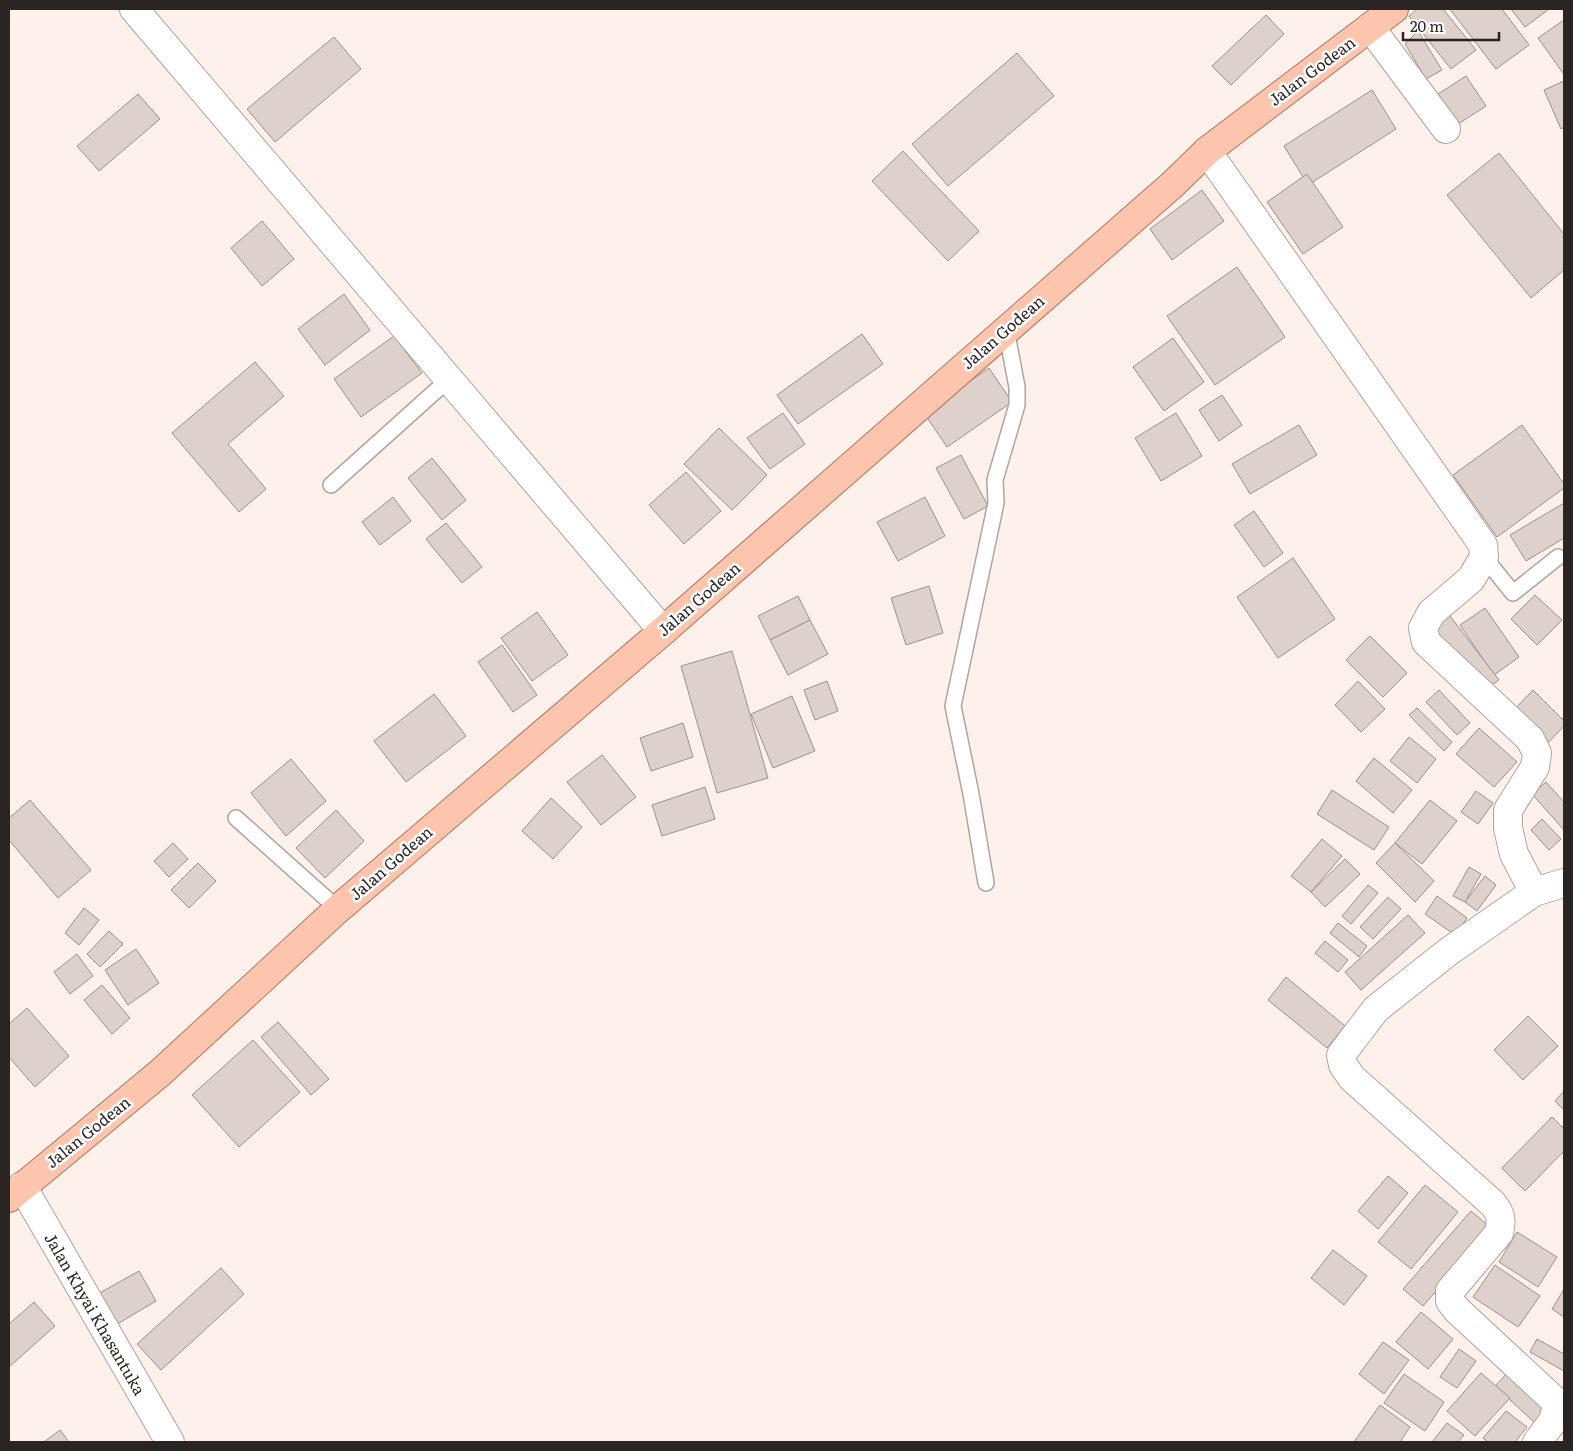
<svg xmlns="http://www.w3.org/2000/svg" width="1573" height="1451" viewBox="0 0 1573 1451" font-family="Literata,serif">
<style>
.building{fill:#ded1cc;stroke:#9c908c}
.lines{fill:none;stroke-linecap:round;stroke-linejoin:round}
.lane-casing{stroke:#b0a49f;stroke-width:18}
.street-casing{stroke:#b0a49f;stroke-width:30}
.primary-casing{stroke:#b2745a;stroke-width:30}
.lane{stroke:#fff;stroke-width:15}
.street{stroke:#fff;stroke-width:28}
.primary{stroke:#fdc5ae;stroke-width:28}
.labels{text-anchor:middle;stroke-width:5;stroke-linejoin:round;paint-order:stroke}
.street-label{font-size:16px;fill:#2a2523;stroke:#fff}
</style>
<rect width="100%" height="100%" fill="#fef1ec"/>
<g class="building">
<path d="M1417,9H1443L1476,50L1451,69L1409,16Z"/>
<path d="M1450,9H1502L1529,45L1496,69Z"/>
<path d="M1511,9H1549L1525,27Z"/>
<path d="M1266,15L1284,34L1231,85L1212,66Z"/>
<path d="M1564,20V72L1563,73L1538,38Z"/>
<path d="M1418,31L1442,70L1426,79L1405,44Z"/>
<path d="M334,37L361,69L275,142L247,109Z"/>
<path d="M1017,53L1054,96L948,186L912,144Z"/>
<path d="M1466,76L1486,106L1458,124L1438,94Z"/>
<path d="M1564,81V127L1561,129L1544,90Z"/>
<path d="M1372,90L1396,129L1308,185L1284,146Z"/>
<path d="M138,94L160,119L99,171L77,146Z"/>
<path d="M903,151L979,231L948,261L872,181Z"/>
<path d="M1499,153L1564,234V270L1531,298L1447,195Z"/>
<path d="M1307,174L1343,227L1303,254L1267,202Z"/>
<path d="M1202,190L1224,221L1172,260L1150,229Z"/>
<path d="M262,221L294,259L262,286L231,248Z"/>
<path d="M1237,267L1285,337L1215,385L1167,316Z"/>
<path d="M344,294L370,330L325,365L298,329Z"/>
<path d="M862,334L883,364L798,424L777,395Z"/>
<path d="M394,336L422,373L361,417L334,379Z"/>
<path d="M1173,338L1204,382L1164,411L1133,367Z"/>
<path d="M255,362L284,396L228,444L266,489L239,512L172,433Z"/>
<path d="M989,368L1012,402L947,447L924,413Z"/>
<path d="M1222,395L1242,425L1219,441L1199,410Z"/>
<path d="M783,413L805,444L770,469L747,438Z"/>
<path d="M1176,413L1202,456L1161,481L1135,438Z"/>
<path d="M1299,425L1317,455L1250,494L1232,464Z"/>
<path d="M1522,425L1564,484V488L1497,537L1453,475Z"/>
<path d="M719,428L767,475L732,510L684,464Z"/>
<path d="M961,455L988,506L964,519L936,468Z"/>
<path d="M432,458L466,500L442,520L408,478Z"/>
<path d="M686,472L721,511L684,544L649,505Z"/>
<path d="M393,497L411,521L380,545L362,522Z"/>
<path d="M925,497L945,536L898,561L877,522Z"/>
<path d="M1564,503V538L1526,561L1510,535Z"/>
<path d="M1254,511L1283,553L1264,567L1234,525Z"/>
<path d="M446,523L482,567L462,583L426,539Z"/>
<path d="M1293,558L1335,619L1278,658L1237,597Z"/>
<path d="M929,586L943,633L906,645L891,598Z"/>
<path d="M1535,595L1562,620L1537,645L1511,619Z"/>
<path d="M798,596L810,620L770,640L758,616Z"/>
<path d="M1485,608L1519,657L1494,675L1460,625Z"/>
<path d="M537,612L568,655L532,681L501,638Z"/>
<path d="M1450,616L1499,680L1482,692L1433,629Z"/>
<path d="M810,620L828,654L788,675L770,640Z"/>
<path d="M1370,636L1407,673L1383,697L1346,660Z"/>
<path d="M502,645L537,695L513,712L478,662Z"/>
<path d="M732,651L768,778L717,793L681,666Z"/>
<path d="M827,681L838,711L815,720L804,690Z"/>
<path d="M1358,681L1385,709L1361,732L1335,705Z"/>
<path d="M1439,690L1470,723L1457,735L1426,702Z"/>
<path d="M1533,690L1564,721V726L1545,746L1511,713Z"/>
<path d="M434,694L466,736L406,782L374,741Z"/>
<path d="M792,696L815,751L773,768L751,714Z"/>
<path d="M1417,708L1452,742L1444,751L1409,715Z"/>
<path d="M683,723L693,757L651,771L640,738Z"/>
<path d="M1479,728L1517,762L1494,787L1456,754Z"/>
<path d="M1409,737L1436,759L1417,783L1390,761Z"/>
<path d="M602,755L636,797L601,825L567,782Z"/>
<path d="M1374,758L1412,790L1393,813L1356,781Z"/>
<path d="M291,759L326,801L286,836L251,793Z"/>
<path d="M1546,782L1564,802V830L1532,794Z"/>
<path d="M705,787L715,819L662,836L652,805Z"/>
<path d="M1332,790L1389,827L1374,850L1317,814Z"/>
<path d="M1476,791L1493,803L1478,824L1461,812Z"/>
<path d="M551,798L582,827L553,859L522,831Z"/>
<path d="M30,800L91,870L58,898L9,840V818Z"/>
<path d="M1430,800L1457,821L1422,864L1395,843Z"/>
<path d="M336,810L364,841L325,878L296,848Z"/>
<path d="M1542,819L1561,839L1549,850L1531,830Z"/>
<path d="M1322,839L1342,856L1311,892L1291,876Z"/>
<path d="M173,843L188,859L169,877L154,861Z"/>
<path d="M1395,843L1434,881L1415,902L1376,863Z"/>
<path d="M1345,859L1360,874L1325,907L1311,892Z"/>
<path d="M198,863L216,881L189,908L171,890Z"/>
<path d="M1469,867L1481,874L1465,902L1453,896Z"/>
<path d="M1485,876L1496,885L1477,911L1465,902Z"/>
<path d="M1368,885L1378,893L1351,924L1342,916Z"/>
<path d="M1437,896L1467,918L1455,935L1425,914Z"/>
<path d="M1388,897L1401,909L1373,939L1360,927Z"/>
<path d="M84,908L99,920L79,945L65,933Z"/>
<path d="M1408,915L1425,933L1361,990L1345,972Z"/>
<path d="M1338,923L1367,946L1359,957L1330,933Z"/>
<path d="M109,931L123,944L100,967L87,954Z"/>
<path d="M1325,941L1348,960L1338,972L1315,953Z"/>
<path d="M136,949L159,983L128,1005L105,970Z"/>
<path d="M77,954L93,976L70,994L54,972Z"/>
<path d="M1286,977L1345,1026L1327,1048L1268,1000Z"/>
<path d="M102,985L130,1018L112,1034L84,1000Z"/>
<path d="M27,1008L69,1056L35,1087L9,1057V1024Z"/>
<path d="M1528,1016L1558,1046L1523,1080L1494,1050Z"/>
<path d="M278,1022L329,1079L311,1095L261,1037Z"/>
<path d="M253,1040L300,1092L239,1147L192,1095Z"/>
<path d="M1564,1091V1110L1555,1101Z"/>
<path d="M1552,1117L1564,1129V1151L1525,1191L1502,1168Z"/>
<path d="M1388,1176L1408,1193L1378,1229L1358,1211Z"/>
<path d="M1425,1185L1458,1212L1411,1269L1378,1242Z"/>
<path d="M1471,1211L1491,1228L1423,1306L1403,1289Z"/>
<path d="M1517,1232L1557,1257L1538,1287L1499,1262Z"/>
<path d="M1333,1250L1367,1276L1344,1305L1311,1278Z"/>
<path d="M1495,1265L1540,1296L1518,1327L1473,1297Z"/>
<path d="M221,1268L244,1294L161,1370L137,1344Z"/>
<path d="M139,1271L156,1301L114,1326L96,1295Z"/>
<path d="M1564,1289V1317L1552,1309Z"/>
<path d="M34,1302L55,1326L9,1367V1324Z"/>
<path d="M1421,1312L1453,1339L1428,1369L1396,1342Z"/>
<path d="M1537,1339L1564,1354V1371L1530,1352Z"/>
<path d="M1383,1342L1409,1360L1384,1394L1359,1374Z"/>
<path d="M1459,1349L1476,1361L1457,1388L1440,1377Z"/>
<path d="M1513,1367L1553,1404L1535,1423L1495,1386Z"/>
<path d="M1481,1373L1510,1398L1475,1436L1447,1411Z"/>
<path d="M1404,1374L1444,1402L1425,1431L1384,1403Z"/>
<path d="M1380,1405L1410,1427L1400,1442H1354Z"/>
<path d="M1506,1411L1527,1427L1515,1442H1488L1483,1438Z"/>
<path d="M1447,1423L1464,1435L1458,1442H1432Z"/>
<path d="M60,1430L69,1442H44Z"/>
</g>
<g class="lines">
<g class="lane-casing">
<g id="lane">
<path d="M331,485L449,379"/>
<path d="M1484,557L1513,593L1558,557"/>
<path d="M236,818L338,909"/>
<path d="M986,883L971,794L953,706L996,503L995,480L1017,405V387L1006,329"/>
</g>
</g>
<g class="street-casing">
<g id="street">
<path d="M134,9L663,631"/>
<path d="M1370,27L1446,129"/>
<path d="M1207,151L1483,545L1484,557L1471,579L1431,613L1423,628L1426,642L1530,739L1537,753L1535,767L1508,810V828L1514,854L1534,892"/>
<path d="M22,1186L170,1442"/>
<path d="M1537,1442L1553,1421L1557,1407L1553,1399L1457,1310L1450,1301V1291L1499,1233C1502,1220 1501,1214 1493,1204L1352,1078L1343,1065L1341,1055L1376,1009L1448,952L1534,892L1564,883"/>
</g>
</g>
<g class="primary-casing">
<path id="primary" d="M9,1198L160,1073L338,909L663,631L1172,185L1207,151L1394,9"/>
</g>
<use href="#lane" class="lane"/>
<use href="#street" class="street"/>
<use href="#primary" class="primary"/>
</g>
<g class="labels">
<g class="street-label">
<text transform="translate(1312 71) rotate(-37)" y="6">Jalan Godean</text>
<text transform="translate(1003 332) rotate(-41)" y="6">Jalan Godean</text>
<text transform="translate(699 599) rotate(-41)" y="6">Jalan Godean</text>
<text transform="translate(391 863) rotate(-41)" y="6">Jalan Godean</text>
<text transform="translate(88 1132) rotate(-39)" y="6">Jalan Godean</text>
<text transform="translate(95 1314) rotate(60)" y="6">Jalan Khyai Khasantuka</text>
</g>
</g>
<rect width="1573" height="1451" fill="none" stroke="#2a2523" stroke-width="20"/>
<path d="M1403 32v8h96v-8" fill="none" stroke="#2a2523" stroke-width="2.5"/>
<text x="1410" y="32" font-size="15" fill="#2a2523" stroke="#ffffff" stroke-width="4" paint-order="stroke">20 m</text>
</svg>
